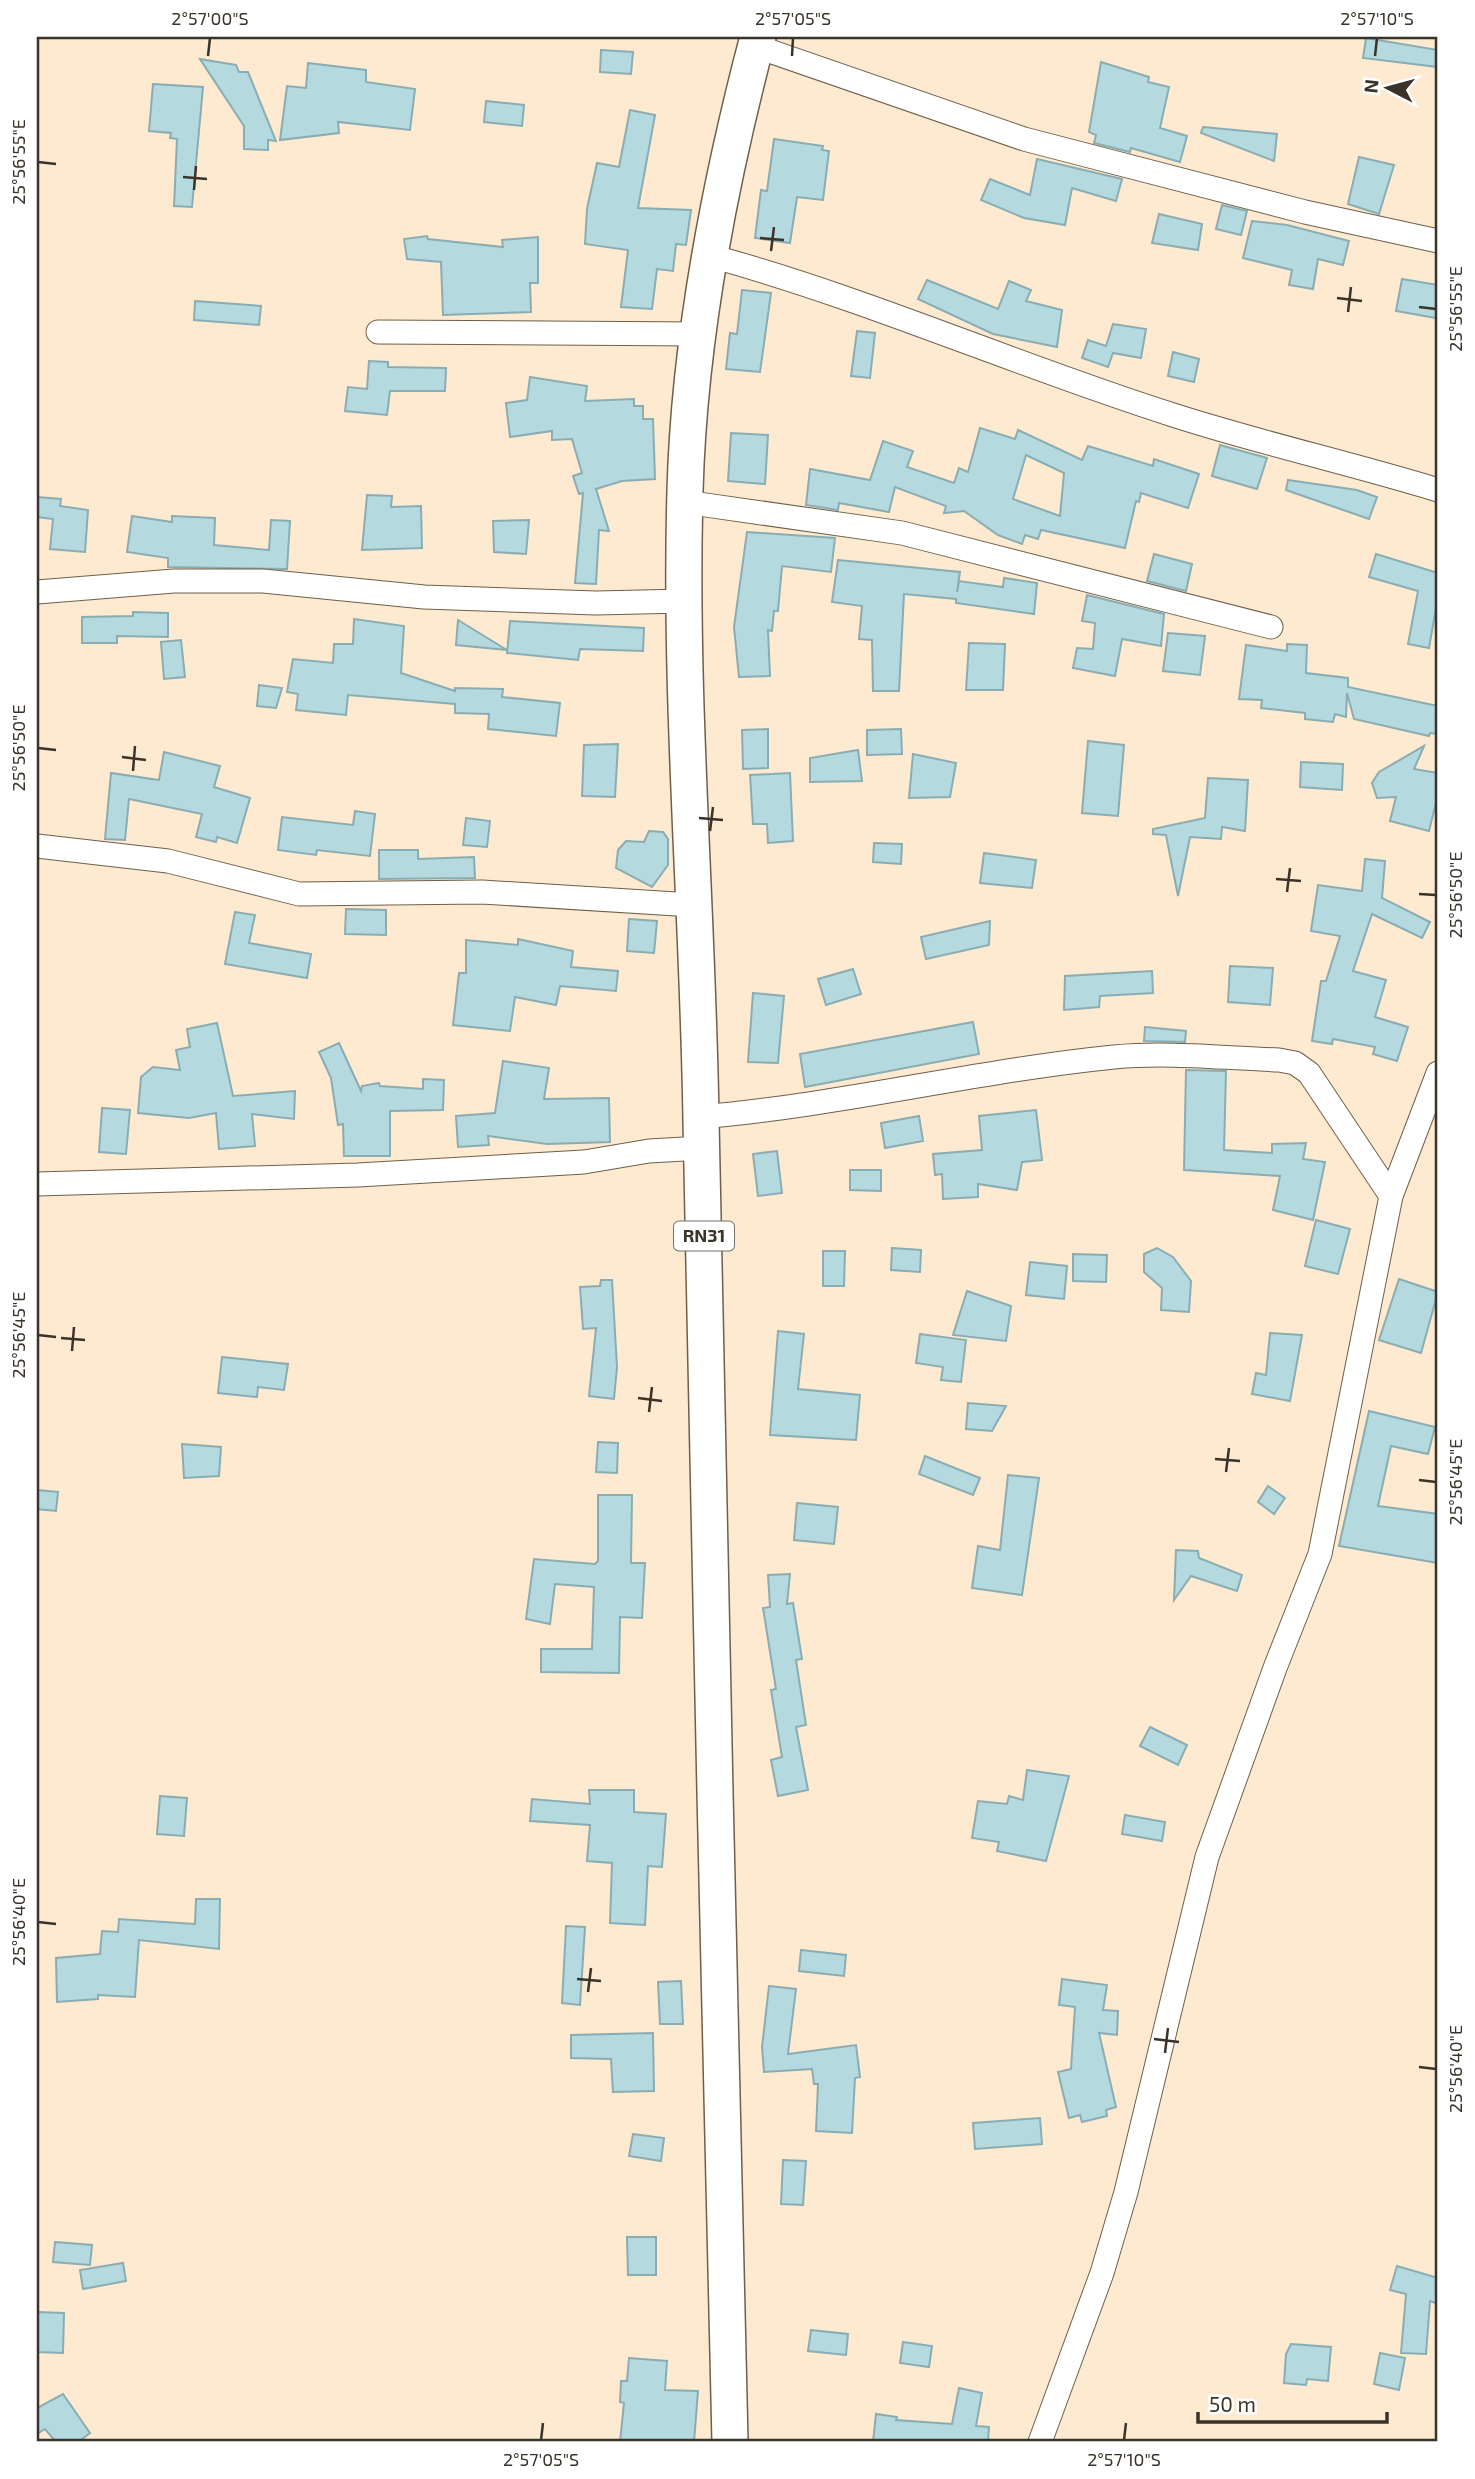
<svg xmlns="http://www.w3.org/2000/svg" width="1475" height="2479" viewBox="0 0 1475 2479" font-family="'Exo 2',sans-serif">
<style>
.building{fill:#b4d9de;stroke:#89adb2;stroke-width:2;fill-rule:evenodd}
.lines{fill:none;stroke-linecap:round;stroke-linejoin:round}
.street-casing{stroke:#6f5f49;stroke-width:25}
.primary-casing{stroke:#6f5f49;stroke-width:38}
.street{stroke:#fff;stroke-width:23}
.primary{stroke:#fff;stroke-width:35}
.ticks{fill:none;stroke:#3a3329;stroke-width:2.5}
.labels{text-anchor:middle;stroke-width:6;stroke-linejoin:round;paint-order:stroke}
.shield{fill:#fff;stroke:#757069;stroke-width:2}
.shield-label{font-size:18px;font-weight:bold;fill:#3a3329}
.neatline{fill:none;stroke:#3a3329;stroke-width:2.5}
.ticks-label{font-size:18px;text-anchor:middle;fill:#3a3329}
</style>
<rect width="100%" height="100%" fill="#fdead0"/>
<g class="building">
<path d="M1366,38L1438,50V67L1363,58Z"/>
<path d="M601,50L633,52L631,74L600,72Z"/>
<path d="M200,59L236,65L239,72H248L276,141L268,140V150L244,149V126Z"/>
<path d="M1101,62L1149,77L1148,82L1169,87L1160,128L1187,136L1180,162L1131,148L1130,152L1094,143L1096,135L1089,132Z"/>
<path d="M308,63L366,70V82L415,89L410,130L338,122L339,133L280,140L287,86L306,88Z"/>
<path d="M153,84L203,87L192,207L174,206L177,139L170,138L171,133L149,131Z"/>
<path d="M486,101L524,105L522,126L484,122Z"/>
<path d="M630,110L655,115L638,208L691,210L686,245L676,244L673,271L657,269L652,309L621,307L628,250L585,244L587,209L597,163L619,167Z"/>
<path d="M1203,127L1277,134L1274,161L1201,133Z"/>
<path d="M774,139L823,146L822,150L829,151L823,200L797,197L790,243L755,238L761,190L767,191Z"/>
<path d="M1359,157L1394,165L1379,214L1348,204Z"/>
<path d="M1037,159L1122,179L1116,201L1072,188L1065,225L1024,218L981,200L990,179L1030,195Z"/>
<path d="M1222,205L1247,211L1241,235L1216,229Z"/>
<path d="M1159,214L1202,224L1198,250L1152,243Z"/>
<path d="M1252,221L1287,225L1349,241L1343,265L1318,259L1313,289L1289,285L1292,270L1243,258Z"/>
<path d="M427,236L428,239L503,247L502,240L538,237V283H530L531,312L443,315L441,262L407,259L404,239Z"/>
<path d="M1402,279L1438,285L1436,318L1396,311Z"/>
<path d="M927,280L998,309L1009,281L1031,290L1026,301L1062,310L1057,347L993,334L918,299Z"/>
<path d="M742,290L771,293L760,372L726,369L730,333L737,334Z"/>
<path d="M195,301L261,306L259,325L194,320Z"/>
<path d="M1113,324L1146,329L1141,358L1113,353L1108,367L1082,358L1088,340L1106,346Z"/>
<path d="M857,331L875,333L870,378L851,376Z"/>
<path d="M1173,352L1199,359L1194,382L1168,376Z"/>
<path d="M369,361L388,362V367L446,368L445,391H390L387,415L345,411L348,387L367,389Z"/>
<path d="M530,377L587,386L585,401L634,399V406H643V419H653L655,479L622,481L596,489L609,531L599,530L596,584L575,583L583,493L579,494L573,476L582,473L572,439L552,440V431L510,437L506,403L527,400Z"/>
<path d="M980,428L1015,439L1018,430L1082,460L1088,446L1153,466L1154,459L1199,474L1188,508L1141,493L1139,502L1136,501L1125,548L1041,530L1038,539L1025,535L1022,544L998,535L964,511L944,513L946,506L895,487L889,512L839,503L838,510L806,505L810,469L870,480L883,441L913,451L907,467L954,483L959,468L968,472ZM1026,455L1064,473L1060,516L1013,499Z"/>
<path d="M731,433L768,435L765,484L728,481Z"/>
<path d="M1220,445L1267,458L1257,489L1212,476Z"/>
<path d="M1288,480L1357,490L1377,497L1369,519L1286,490Z"/>
<path d="M367,495L392,496L391,507L421,506L422,548L362,550Z"/>
<path d="M37,497L61,499L60,506L88,510L85,552L50,549L53,519L37,517Z"/>
<path d="M132,516L172,522V516L215,518L214,545L269,550L271,520L290,521L287,569L168,567V558L127,552Z"/>
<path d="M529,520L526,554L494,552L493,521Z"/>
<path d="M747,532L835,538L831,572L782,566L778,611H774L772,631L768,630L770,676L739,677L734,627Z"/>
<path d="M1154,554L1192,564L1186,591L1147,581Z"/>
<path d="M1376,554L1438,573V597L1429,648L1408,644L1418,591L1369,577Z"/>
<path d="M838,560L960,572L957,592L959,581L1003,587L1004,578L1037,583L1034,614L956,603V599L904,594L899,691H873L872,640L859,639L862,606L832,602Z"/>
<path d="M1087,595L1164,614L1161,646L1122,639L1115,676L1073,668L1077,648L1093,649L1095,623L1082,621Z"/>
<path d="M133,612L168,613V637L117,636V643H82V617L133,616Z"/>
<path d="M354,619L404,626L401,673L455,691V688L503,689L502,697L560,703L556,736L488,729L489,714L455,713V704L348,695L346,715L296,710L298,694L287,692L293,659L333,663L334,644H353Z"/>
<path d="M458,620L507,650L456,645Z"/>
<path d="M510,621L644,628L643,651L580,649L578,660L507,653Z"/>
<path d="M1168,633L1205,636L1200,675L1163,671Z"/>
<path d="M181,640L185,677L164,679L161,642Z"/>
<path d="M969,643L1005,644L1003,690H966Z"/>
<path d="M1287,644L1307,645L1306,673L1348,678V687L1438,706V734L1430,733L1429,736L1354,719L1347,693L1346,717L1335,714L1333,722L1305,719V713L1261,708L1262,700L1239,699L1246,645L1287,651Z"/>
<path d="M259,685L282,688L276,708L257,706Z"/>
<path d="M768,729V768L743,769L742,730Z"/>
<path d="M901,729L902,754L867,755V730Z"/>
<path d="M1088,741L1124,745L1118,816L1082,813Z"/>
<path d="M618,744L615,797L582,796L584,745Z"/>
<path d="M1424,746L1414,769L1438,773V795L1429,831L1390,821L1396,797L1377,798L1372,783L1379,772Z"/>
<path d="M858,750L862,781L810,782V758Z"/>
<path d="M164,752L220,766L214,787L250,798L237,843L217,837L216,842L196,837L202,814L129,799L125,840L105,839L111,773L159,780Z"/>
<path d="M913,754L956,763L950,797L909,798Z"/>
<path d="M1301,762L1343,764L1342,790L1300,787Z"/>
<path d="M790,773L793,841L768,843L767,824H753L750,775Z"/>
<path d="M1208,778L1248,780L1245,831L1222,827L1221,839L1190,837L1178,896L1166,835L1153,834V829L1205,818Z"/>
<path d="M355,811L375,814L370,856L317,850L316,855L278,850L282,817L353,825Z"/>
<path d="M466,818L490,821L487,847L463,845Z"/>
<path d="M649,831L663,832L668,839V865L652,887L616,868L618,850L626,841L644,842Z"/>
<path d="M874,843L902,844L901,864L873,862Z"/>
<path d="M379,850H418V859L474,857L475,878L379,879Z"/>
<path d="M984,853L1036,860L1032,888L980,883Z"/>
<path d="M1365,859L1385,861L1382,898L1430,922L1422,938L1372,914L1353,971L1386,980L1375,1017L1408,1027L1397,1061L1373,1054L1375,1047L1333,1039L1332,1044L1312,1041L1321,981H1326L1340,936L1311,931L1318,885L1362,891Z"/>
<path d="M346,909L386,910V935L345,934Z"/>
<path d="M235,912L255,915L249,943L311,954L307,978L225,964Z"/>
<path d="M629,919L657,921L654,953L627,951Z"/>
<path d="M990,921L989,945L926,959L921,937Z"/>
<path d="M518,939L573,951L571,967L618,971L616,991L560,986L556,1005L515,997L510,1031L453,1025L459,973H466V940L518,945Z"/>
<path d="M1230,966L1273,968L1270,1005L1228,1002Z"/>
<path d="M853,969L861,994L826,1005L818,979Z"/>
<path d="M1152,971L1153,993L1100,996L1099,1007L1064,1010L1065,976Z"/>
<path d="M753,993L784,996L778,1063L748,1062Z"/>
<path d="M973,1022L979,1054L805,1087L800,1054Z"/>
<path d="M217,1023L233,1096L295,1091L294,1119L252,1114L255,1146L219,1149L216,1113L189,1118L138,1113L141,1077L153,1067L180,1070L176,1050L190,1047L187,1029Z"/>
<path d="M1145,1027L1186,1031L1185,1042L1144,1041Z"/>
<path d="M339,1043L361,1091L362,1086L379,1083L380,1086L423,1089V1079L444,1080L443,1110L390,1111V1156H344L343,1124L338,1125L331,1078L319,1052Z"/>
<path d="M503,1061L549,1068L544,1099L609,1098L610,1142L547,1144L488,1136L489,1145L458,1147L456,1116L495,1113Z"/>
<path d="M1186,1070L1226,1071L1224,1150L1272,1153V1144L1306,1143L1303,1159L1325,1162L1313,1220L1273,1210L1280,1176L1184,1170Z"/>
<path d="M102,1108L130,1110L126,1154L99,1152Z"/>
<path d="M1036,1110L1042,1160L1022,1162L1017,1190L978,1184V1197L943,1199L942,1174L935,1175L933,1154L982,1150L979,1116Z"/>
<path d="M919,1116L923,1141L885,1148L881,1123Z"/>
<path d="M777,1151L782,1193L758,1196L753,1154Z"/>
<path d="M850,1170H881V1191L850,1190Z"/>
<path d="M1316,1220L1350,1229L1338,1274L1305,1266Z"/>
<path d="M892,1248L921,1250L920,1272L891,1270Z"/>
<path d="M1157,1248L1173,1257L1191,1281L1189,1312L1161,1310L1162,1288L1144,1272V1254Z"/>
<path d="M823,1251H845L844,1286H823Z"/>
<path d="M1073,1254L1107,1255L1106,1282L1073,1281Z"/>
<path d="M1030,1262L1067,1266L1064,1299L1026,1295Z"/>
<path d="M1399,1279L1438,1292L1421,1353L1379,1340Z"/>
<path d="M601,1280H612L617,1367L614,1399L589,1396L596,1328L583,1329L580,1287L600,1286Z"/>
<path d="M967,1291L1011,1306L1006,1341L953,1335Z"/>
<path d="M778,1331L804,1334L798,1389L860,1395L856,1440L770,1435Z"/>
<path d="M1270,1333L1302,1335L1290,1401L1252,1394L1256,1373L1266,1375Z"/>
<path d="M920,1334L966,1340L961,1382L941,1380L943,1367L916,1363Z"/>
<path d="M222,1357L288,1364L284,1390L258,1387L257,1397L218,1393Z"/>
<path d="M968,1403L1006,1406L992,1431L966,1429Z"/>
<path d="M1369,1411L1435,1427L1428,1454L1391,1446L1378,1506L1438,1514V1563L1339,1546Z"/>
<path d="M598,1442L618,1443L617,1473L596,1472Z"/>
<path d="M182,1444L221,1447L219,1476L184,1478Z"/>
<path d="M925,1456L980,1478L973,1495L919,1474Z"/>
<path d="M1008,1475L1039,1478L1022,1595L972,1588L978,1546L1000,1550Z"/>
<path d="M1268,1486L1285,1498L1274,1514L1258,1502Z"/>
<path d="M37,1490L58,1492L56,1511L37,1509Z"/>
<path d="M598,1495H632L631,1563H645L642,1618L620,1617L619,1673L541,1672V1649H592L594,1587L555,1584L550,1624L526,1619L534,1559L595,1564L598,1561Z"/>
<path d="M797,1503L838,1507L834,1544L794,1540Z"/>
<path d="M1176,1550L1198,1551L1199,1558L1242,1575L1237,1591L1191,1576L1174,1600Z"/>
<path d="M790,1574L787,1604L793,1603L802,1659L796,1660L806,1725L796,1727L808,1790L778,1796L771,1760L782,1757L771,1690L776,1689L763,1608L770,1607L768,1575Z"/>
<path d="M1150,1727L1187,1745L1178,1765L1140,1746Z"/>
<path d="M1027,1770L1069,1776L1046,1861L997,1851L999,1842L972,1838L978,1801L1007,1804L1009,1796L1023,1800Z"/>
<path d="M589,1790H634V1812L666,1814L662,1867L648,1866L645,1925L610,1923L612,1863L587,1861L590,1825L530,1821L532,1799L590,1804Z"/>
<path d="M160,1796L187,1798L184,1836L157,1834Z"/>
<path d="M1125,1815L1165,1822L1162,1841L1122,1834Z"/>
<path d="M196,1899H220L219,1949L139,1940L135,1997L98,1995V1999L57,2002L56,1958L100,1954L102,1931L118,1932L119,1919L195,1924Z"/>
<path d="M566,1926L585,1927L580,2005L562,2003Z"/>
<path d="M801,1950L846,1955L844,1976L799,1971Z"/>
<path d="M1062,1979L1107,1985L1103,2010L1118,2011L1117,2035L1099,2033L1116,2107L1106,2110L1107,2116L1082,2122L1080,2115L1069,2118L1058,2072L1071,2069L1075,2007L1059,2005Z"/>
<path d="M681,1981L683,2024H660L658,1982Z"/>
<path d="M769,1986L796,1989L788,2054L856,2045L860,2077L855,2078L852,2133L816,2131L818,2084H814L812,2069L764,2072L762,2047Z"/>
<path d="M653,2033L654,2091L613,2092L611,2059L571,2058V2035Z"/>
<path d="M1040,2118L1042,2144L975,2149L973,2123Z"/>
<path d="M633,2134L664,2138L661,2161L629,2156Z"/>
<path d="M783,2160L806,2161L803,2205L781,2204Z"/>
<path d="M627,2237H656V2275H628Z"/>
<path d="M55,2242L92,2245L90,2265L53,2262Z"/>
<path d="M123,2263L126,2281L83,2289L80,2270Z"/>
<path d="M1397,2266L1438,2278V2304L1430,2301L1426,2354L1401,2353L1406,2294L1390,2290Z"/>
<path d="M37,2312L64,2313L63,2353L37,2352Z"/>
<path d="M811,2330L848,2334L846,2355L808,2351Z"/>
<path d="M903,2342L932,2346L929,2367L900,2363Z"/>
<path d="M1291,2344L1331,2347L1328,2381L1307,2379L1306,2385L1284,2383L1286,2354Z"/>
<path d="M1380,2353L1405,2358L1399,2390L1374,2384Z"/>
<path d="M629,2358L667,2361L665,2390L698,2391L694,2442H620L624,2403L620,2402L621,2381H627Z"/>
<path d="M959,2388L982,2393L976,2426L989,2427L988,2442H873L876,2414L897,2417L896,2420L952,2424Z"/>
<path d="M63,2394L90,2433L78,2442H56L45,2429L37,2434V2408Z"/>
</g>
<g class="lines">
<g class="street-casing">
<g id="street">
<path d="M755,46L1024,139L1305,212L1438,241"/>
<path d="M711,256C868,299 1018,366 1173,415C1260,443 1350,463 1438,490"/>
<path d="M378,332L699,334"/>
<path d="M685,502L902,533L1271,627"/>
<path d="M37,592L174,581H263L424,597L596,603L685,601"/>
<path d="M37,846L168,861L299,894L482,892L693,905"/>
<path d="M701,1117C840,1105 975,1071 1114,1057C1168,1052 1225,1058 1279,1060L1295,1063L1309,1073L1391,1196"/>
<path d="M37,1184L358,1175L584,1162L649,1151L702,1148"/>
<path d="M1040,2442L1102,2273L1126,2192L1207,1857L1275,1668L1320,1554L1391,1196L1438,1073"/>
</g>
</g>
<g class="primary-casing">
<path id="primary" d="M730,2442C720,2002 709,1561 701,1121C698,911 679,701 685,491C689,342 720,181 758,37"/>
</g>
<use href="#street" class="street"/>
<use href="#primary" class="primary"/>
</g>
<path class="ticks" d="M208,56L210,38M792,56L793,38M1375,56L1377,38M38,162L56,164M183,177L207,179M194,190L196,166M760,238L784,240M771,251L774,227M1337,298L1362,301M1419,307L1436,309M1348,312L1351,287M38,748L56,750M122,757L146,760M133,771L135,746M699,818L723,820M710,831L713,807M1276,879L1301,881M1287,892L1290,868M1419,894L1436,895M38,1335L56,1337M61,1338L85,1340M72,1351L74,1327M638,1398L662,1401M649,1412L652,1387M1215,1459L1240,1461M1226,1472L1229,1448M1419,1480L1436,1482M38,1922L56,1924M577,1979L601,1981M588,1992L591,1968M1154,2039L1179,2042M1165,2053L1168,2028M1419,2067L1436,2069M541,2440L543,2423M1124,2440L1126,2423"/>
<g class="labels">
<rect class="shield" x="674" y="1221.5" width="60" height="29" rx="5"/>
<g class="shield-label">
<text x="704" y="1242">RN31</text>
</g>
</g>
<rect width="1475" height="2479" fill="none" stroke="#ffffff" stroke-width="77"/>
<g transform="translate(1388 88) rotate(276)" stroke="#ffffff" stroke-width="5" paint-order="stroke">
<path d="M0-5L12 26L0 18L-12 26Z" fill="#3a3329"/>
<text y="-10" font-size="19" font-weight="bold" text-anchor="middle" fill="#3a3329">N</text>
</g>
<path d="M1198 2412v10h189v-10" fill="none" stroke="#3a3329" stroke-width="3.5"/>
<text x="1209" y="2412" font-size="21" fill="#3a3329" stroke="#ffffff" stroke-width="5" paint-order="stroke">50 m</text>
<rect x="38" y="38" width="1398" height="2402" class="neatline"/>
<g class="ticks-label">
<text x="210" y="25">2°57'00"S</text>
<text x="793" y="25">2°57'05"S</text>
<text x="1377" y="25">2°57'10"S</text>
<text transform="translate(19 162) rotate(-90)" y="6">25°56'55"E</text>
<text transform="translate(1456 309) rotate(-90)" y="6">25°56'55"E</text>
<text transform="translate(19 748) rotate(-90)" y="6">25°56'50"E</text>
<text transform="translate(1456 895) rotate(-90)" y="6">25°56'50"E</text>
<text transform="translate(19 1335) rotate(-90)" y="6">25°56'45"E</text>
<text transform="translate(1456 1482) rotate(-90)" y="6">25°56'45"E</text>
<text transform="translate(19 1922) rotate(-90)" y="6">25°56'40"E</text>
<text transform="translate(1456 2069) rotate(-90)" y="6">25°56'40"E</text>
<text x="541" y="2466">2°57'05"S</text>
<text x="1124" y="2466">2°57'10"S</text>
</g>
</svg>
